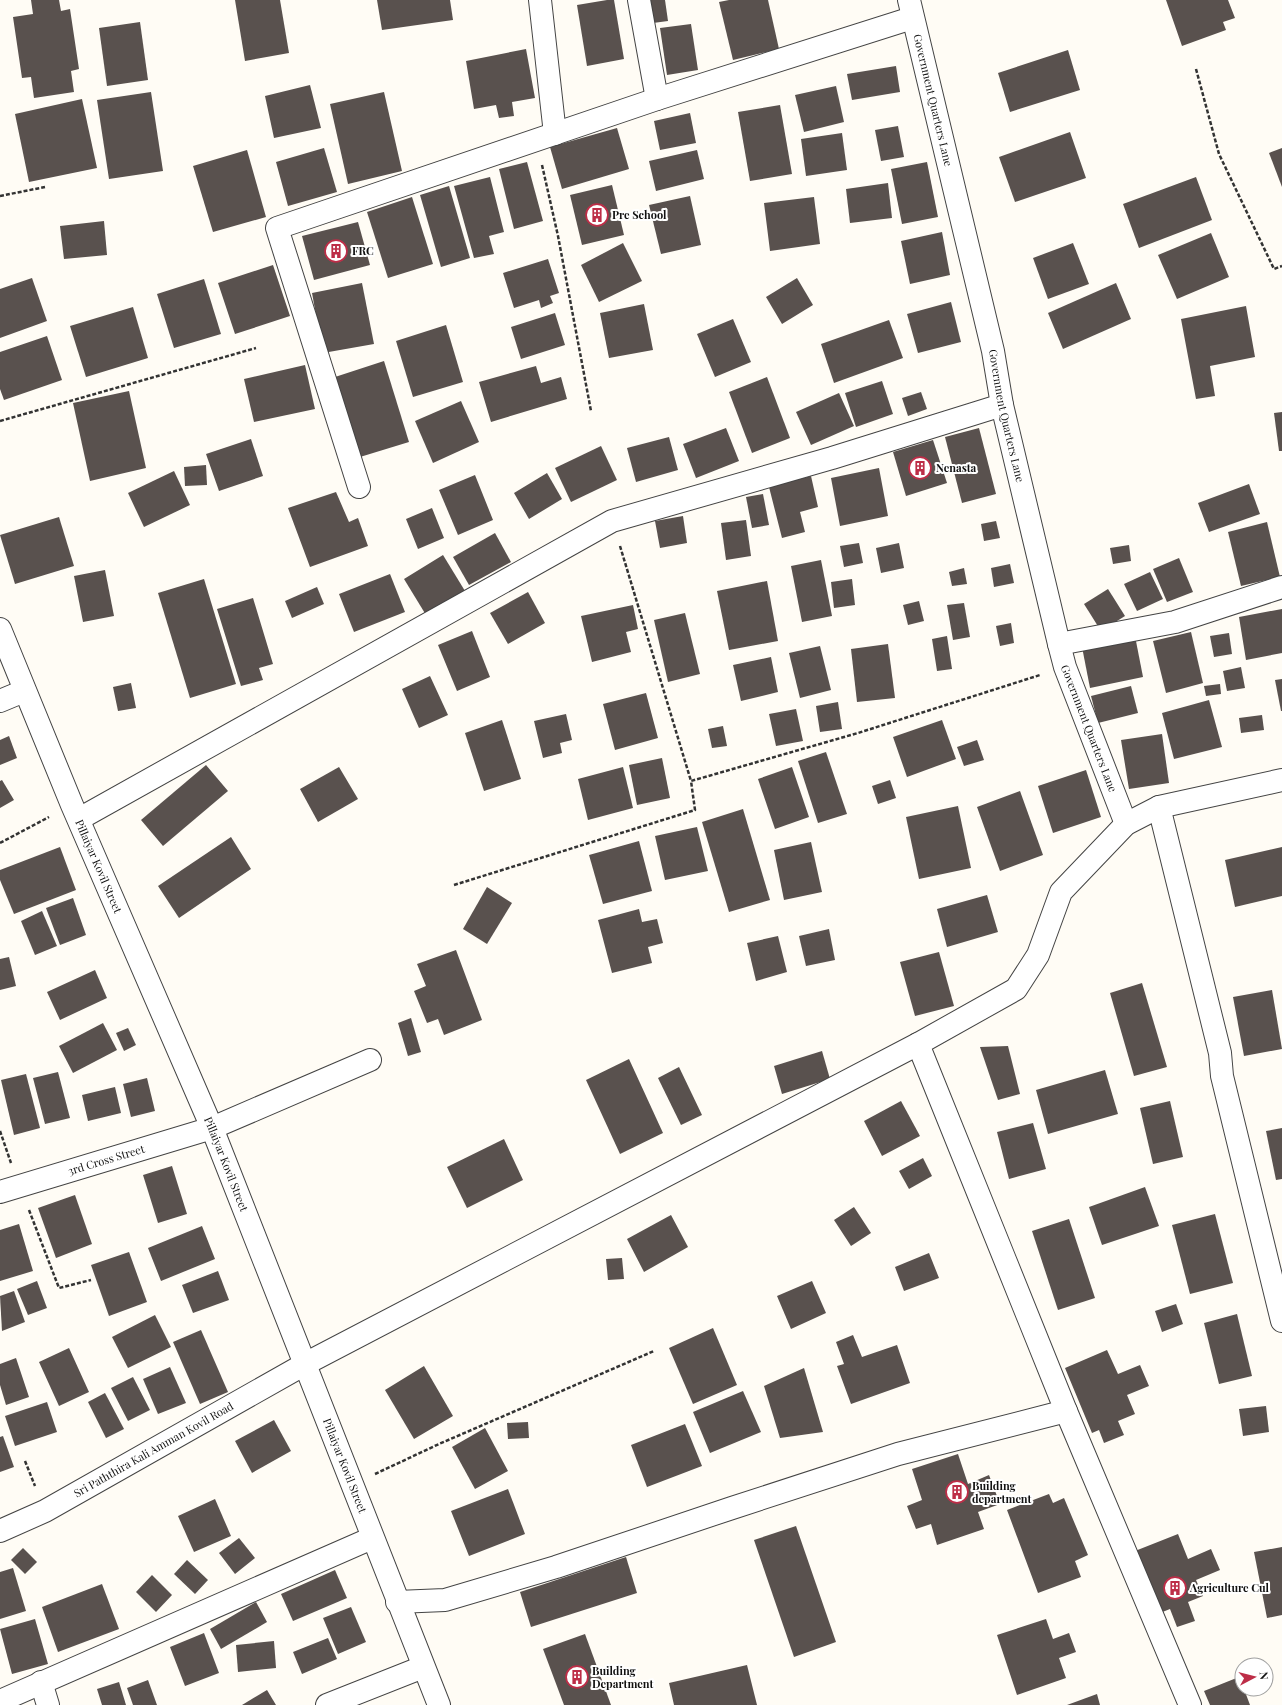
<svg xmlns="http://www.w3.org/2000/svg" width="1282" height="1705" viewBox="0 0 1282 1705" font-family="'Playfair Display',serif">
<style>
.building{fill:#59514e}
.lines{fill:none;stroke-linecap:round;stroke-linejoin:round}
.minor-casing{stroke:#444;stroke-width:24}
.path{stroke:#333;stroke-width:2.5;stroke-dasharray:4 2;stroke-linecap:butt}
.minor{stroke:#fff;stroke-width:22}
.labels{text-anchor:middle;stroke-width:4;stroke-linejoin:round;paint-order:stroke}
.street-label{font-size:11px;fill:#111;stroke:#fff}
.poi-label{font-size:11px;font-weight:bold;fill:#111;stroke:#fff;text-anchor:start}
</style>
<rect width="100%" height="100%" fill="#fffcf5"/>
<g class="building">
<path d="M31,0H59L61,11L70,9L79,69L71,71L74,92L34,98L31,77L22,78L13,17L33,14Z"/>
<path d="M235,0H280L289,53L245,61Z"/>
<path d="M377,0H450L453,20L382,30Z"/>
<path d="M607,0H614L624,59L587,66L577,5Z"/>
<path d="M650,0H665L668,21L653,23Z"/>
<path d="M729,0H768L779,49L733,60L719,2Z"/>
<path d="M1166,0H1228L1235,18L1223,22L1226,30L1182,46Z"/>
<path d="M140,22L148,80L107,86L99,28Z"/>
<path d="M691,24L698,70L667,75L660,28Z"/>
<path d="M526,49L535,98L512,102L514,116L499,118L496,105L474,109L466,61Z"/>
<path d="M1068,50L1080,90L1010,112L998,73Z"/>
<path d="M896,66L900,92L852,100L847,74Z"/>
<path d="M310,85L321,128L274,138L265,96Z"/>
<path d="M836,86L844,122L804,132L795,95Z"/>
<path d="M151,92L163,171L109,179L97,100Z"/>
<path d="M384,92L402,171L348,184L330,104Z"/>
<path d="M82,99L97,168L29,182L15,114Z"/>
<path d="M780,105L792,174L750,181L738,112Z"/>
<path d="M690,113L696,143L660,150L654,121Z"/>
<path d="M898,126L904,157L881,161L875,130Z"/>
<path d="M617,128L629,169L562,189L550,147Z"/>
<path d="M1070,132L1086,178L1015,202L999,157Z"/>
<path d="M842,133L847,170L806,176L801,139Z"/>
<path d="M324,148L337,192L288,206L276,162Z"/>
<path d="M1282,148V187L1269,153Z"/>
<path d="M247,150L266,217L213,232L193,166Z"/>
<path d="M697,150L704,179L656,191L649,161Z"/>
<path d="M527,162L543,221L514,229L499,169Z"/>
<path d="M927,162L938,217L902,224L891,169Z"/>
<path d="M490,177L504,232L489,236L494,254L474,258L454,186Z"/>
<path d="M1196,177L1212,220L1139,248L1123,204Z"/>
<path d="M888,183L892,218L850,223L846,189Z"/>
<path d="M612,185L624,235L582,245L570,195Z"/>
<path d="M449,186L470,258L441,267L420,195Z"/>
<path d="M690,196L701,245L661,254L649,205Z"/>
<path d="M412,197L433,264L388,278L367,212Z"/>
<path d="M814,197L820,244L770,251L764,203Z"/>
<path d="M104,221L107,255L64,259L60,226Z"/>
<path d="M358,222L370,265L314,280L302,236Z"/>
<path d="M942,232L950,275L910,284L901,241Z"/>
<path d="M1211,233L1229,277L1177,299L1158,255Z"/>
<path d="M623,243L642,281L599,302L581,265Z"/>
<path d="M1073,243L1089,284L1048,299L1033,258Z"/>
<path d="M548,259L559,293L550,296L553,303L541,308L539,300L514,308L503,273Z"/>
<path d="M273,265L290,316L235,334L218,283Z"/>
<path d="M32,278L47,321L0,338V289Z"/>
<path d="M797,278L813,305L782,324L766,297Z"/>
<path d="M204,279L221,334L174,348L157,294Z"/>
<path d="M362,283L374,344L323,353L312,293Z"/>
<path d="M1116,283L1131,319L1063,349L1048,313Z"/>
<path d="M951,302L961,342L918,353L907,314Z"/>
<path d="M644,304L653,350L609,358L600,313Z"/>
<path d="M1246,306L1255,357L1210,366L1215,396L1196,399L1181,319Z"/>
<path d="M133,307L148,358L86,377L70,326Z"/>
<path d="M555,313L565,345L521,359L511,327Z"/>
<path d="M733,319L751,362L715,377L697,334Z"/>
<path d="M889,320L903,358L834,383L821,344Z"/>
<path d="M446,325L463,382L413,397L396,341Z"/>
<path d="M47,336L62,380L4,400L0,389V352Z"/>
<path d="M384,361L409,442L360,457L335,377Z"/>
<path d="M305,365L315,409L254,422L244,379Z"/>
<path d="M536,366L541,383L561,377L567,399L491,422L479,382Z"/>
<path d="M767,377L790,438L752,453L729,392Z"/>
<path d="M882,381L893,414L856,427L845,393Z"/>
<path d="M129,391L146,468L90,481L73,403Z"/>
<path d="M921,392L927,409L908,416L902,398Z"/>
<path d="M839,393L854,426L811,445L796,412Z"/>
<path d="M461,401L479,442L433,463L415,421Z"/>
<path d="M1282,412V451H1279L1274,413Z"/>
<path d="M726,428L739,461L696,478L683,444Z"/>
<path d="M979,428L996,494L962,503L945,437Z"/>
<path d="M669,437L678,470L636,482L627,448Z"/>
<path d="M251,439L263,476L219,491L206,454Z"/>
<path d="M933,440L947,483L906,496L893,452Z"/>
<path d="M601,446L617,480L571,502L555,468Z"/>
<path d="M206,465L207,485L185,486L184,467Z"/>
<path d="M879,468L888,516L840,526L831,478Z"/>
<path d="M174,471L190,505L144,527L128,493Z"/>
<path d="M547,473L562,499L529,519L514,493Z"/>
<path d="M475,475L493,520L458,535L439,490Z"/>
<path d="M811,476L818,507L800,512L805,532L782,538L769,487Z"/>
<path d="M1249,484L1260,514L1209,532L1198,503Z"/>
<path d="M336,492L349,522L358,518L368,546L310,567L288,508Z"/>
<path d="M763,494L769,525L752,528L746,497Z"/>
<path d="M432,508L444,538L418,549L406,519Z"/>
<path d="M683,516L687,543L660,548L655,521Z"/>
<path d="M59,517L74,566L15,584L0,535Z"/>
<path d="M746,520L751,556L726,560L721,523Z"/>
<path d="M996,521L1000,538L984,541L981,524Z"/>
<path d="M1267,522L1280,577L1241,586L1228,532Z"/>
<path d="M495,533L511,562L469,585L453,557Z"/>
<path d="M859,543L863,563L844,567L840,546Z"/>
<path d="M899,543L904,568L881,573L876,548Z"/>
<path d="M1129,545L1131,561L1113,564L1110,548Z"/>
<path d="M443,555L465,591L426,615L404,579Z"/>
<path d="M1179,558L1193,592L1167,602L1153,569Z"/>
<path d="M821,560L832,616L802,622L791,566Z"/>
<path d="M1010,564L1014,583L994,587L991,568Z"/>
<path d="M964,568L967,584L952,586L949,572Z"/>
<path d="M105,570L114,616L83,622L74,576Z"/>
<path d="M1150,572L1163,599L1137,611L1124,584Z"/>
<path d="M390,574L405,612L354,632L339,594Z"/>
<path d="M204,579L236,684L190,698L158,593Z"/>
<path d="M852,579L855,605L834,608L831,582Z"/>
<path d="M767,581L778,641L729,650L717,591Z"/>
<path d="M317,587L324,604L292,618L285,601Z"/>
<path d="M1108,589L1125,616L1101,631L1084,604Z"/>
<path d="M528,592L545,623L508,644L490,613Z"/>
<path d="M253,598L273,664L259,668L263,680L241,686L217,609Z"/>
<path d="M919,601L924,621L908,625L903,605Z"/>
<path d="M964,603L970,637L953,640L947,605Z"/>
<path d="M633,605L638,629L626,632L631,652L592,662L581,616Z"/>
<path d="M1282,609V653L1246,660L1239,617Z"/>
<path d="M685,613L700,674L668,682L654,620Z"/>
<path d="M1011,623L1014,643L1000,646L996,626Z"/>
<path d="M472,631L490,677L457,691L438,645Z"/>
<path d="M1191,632L1203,683L1166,693L1153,641Z"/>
<path d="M1229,633L1232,654L1214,657L1210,636Z"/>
<path d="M947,636L952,669L937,671L932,639Z"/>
<path d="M1135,636L1143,677L1090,688L1082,647Z"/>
<path d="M888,644L895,698L857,702L851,649Z"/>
<path d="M820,646L831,690L800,698L789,653Z"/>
<path d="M771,657L778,692L741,701L733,665Z"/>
<path d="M1241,667L1245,688L1227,691L1223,671Z"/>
<path d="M430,676L448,715L419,728L402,689Z"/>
<path d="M1282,679V711H1281L1275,680Z"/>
<path d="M131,683L136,708L118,711L113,687Z"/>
<path d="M1220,684L1221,694L1206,696L1204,686Z"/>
<path d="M1131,686L1138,713L1098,723L1091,696Z"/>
<path d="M646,693L658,738L615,750L603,704Z"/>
<path d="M1209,700L1222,747L1174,759L1162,713Z"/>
<path d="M838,702L842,729L820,732L816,706Z"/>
<path d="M796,709L803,741L776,746L769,714Z"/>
<path d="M566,714L572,740L560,743L562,753L543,758L534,721Z"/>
<path d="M1262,715L1264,730L1241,733L1239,718Z"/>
<path d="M502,720L521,779L484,791L465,733Z"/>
<path d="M942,720L956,759L907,777L893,737Z"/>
<path d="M723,726L727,746L712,748L708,729Z"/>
<path d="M1162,734L1169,783L1129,789L1121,740Z"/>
<path d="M9,736L17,758L0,765V740Z"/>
<path d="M977,740L984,760L964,766L957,747Z"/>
<path d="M826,752L847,814L818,823L798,761Z"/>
<path d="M662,758L670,798L637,805L629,765Z"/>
<path d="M206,765L228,791L163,846L141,820Z"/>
<path d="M339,767L358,799L318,822L300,789Z"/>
<path d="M623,767L633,808L588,820L578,779Z"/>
<path d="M792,767L809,817L775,829L758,779Z"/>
<path d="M1086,770L1101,817L1053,833L1038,786Z"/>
<path d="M2,780L14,800L0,808V781Z"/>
<path d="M890,780L896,798L878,804L872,786Z"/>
<path d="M1020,791L1043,855L1000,871L977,807Z"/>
<path d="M958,806L971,868L919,879L906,817Z"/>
<path d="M743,809L770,900L729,912L702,822Z"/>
<path d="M697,827L708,871L665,880L655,836Z"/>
<path d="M231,837L251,869L179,918L158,886Z"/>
<path d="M639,841L652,891L603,904L589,855Z"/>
<path d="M811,842L822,892L784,900L774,850Z"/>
<path d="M60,847L76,890L14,914L0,880V870Z"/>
<path d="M1282,847V896L1235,907L1225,860Z"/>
<path d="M487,887L512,903L487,944L463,929Z"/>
<path d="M987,895L998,932L947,947L937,909Z"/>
<path d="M73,898L86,935L60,945L46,908Z"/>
<path d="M639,909L642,922L657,919L663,943L648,947L652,963L612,973L598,920Z"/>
<path d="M42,911L57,946L35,955L21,921Z"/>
<path d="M829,929L835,960L806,966L799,936Z"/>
<path d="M778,936L787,972L756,981L747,943Z"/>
<path d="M456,950L482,1020L444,1035L438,1019L427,1023L414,991L426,986L417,964Z"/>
<path d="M939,952L954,1006L915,1016L900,962Z"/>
<path d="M9,957L16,986L0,990V959Z"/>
<path d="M95,970L107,998L60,1020L47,992Z"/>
<path d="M1142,983L1167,1067L1134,1076L1110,993Z"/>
<path d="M1272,990L1282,1049L1244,1056L1233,997Z"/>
<path d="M411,1018L421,1052L408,1056L398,1023Z"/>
<path d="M103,1023L117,1050L73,1073L59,1046Z"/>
<path d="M128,1028L136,1045L124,1051L116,1033Z"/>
<path d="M1008,1046L1020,1094L998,1100L980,1047Z"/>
<path d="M822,1051L830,1079L782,1094L774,1066Z"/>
<path d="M629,1059L663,1133L620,1154L586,1080Z"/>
<path d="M679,1067L702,1115L681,1125L658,1078Z"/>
<path d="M1105,1070L1118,1114L1048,1134L1036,1090Z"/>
<path d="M58,1072L70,1118L45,1124L33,1078Z"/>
<path d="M26,1074L40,1128L14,1135L1,1080Z"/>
<path d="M147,1078L155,1111L131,1117L123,1084Z"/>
<path d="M115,1087L121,1113L88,1121L82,1095Z"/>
<path d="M901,1101L920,1136L882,1156L864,1121Z"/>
<path d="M1170,1101L1183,1157L1153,1164L1140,1108Z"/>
<path d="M1033,1123L1046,1169L1009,1179L997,1132Z"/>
<path d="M1282,1128V1179L1276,1180L1266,1131Z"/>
<path d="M504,1139L523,1180L467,1208L447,1167Z"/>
<path d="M923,1158L932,1176L909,1189L899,1171Z"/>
<path d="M172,1166L187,1214L158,1223L143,1175Z"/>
<path d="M1145,1187L1159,1226L1102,1245L1089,1207Z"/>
<path d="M75,1195L92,1244L56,1258L38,1208Z"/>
<path d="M854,1207L871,1233L851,1246L834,1220Z"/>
<path d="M1215,1214L1233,1283L1190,1294L1172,1225Z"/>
<path d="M671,1215L688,1247L644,1272L627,1239Z"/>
<path d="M1069,1219L1095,1298L1058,1310L1032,1231Z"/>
<path d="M19,1224L33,1271L0,1281V1230Z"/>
<path d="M202,1226L215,1259L161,1281L148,1248Z"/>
<path d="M129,1252L147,1302L109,1316L91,1265Z"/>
<path d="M929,1253L939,1278L904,1291L895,1267Z"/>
<path d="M622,1258L624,1279L608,1280L606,1259Z"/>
<path d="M218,1271L229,1300L193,1313L182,1285Z"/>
<path d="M37,1281L47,1308L28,1315L17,1289Z"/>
<path d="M812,1281L826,1313L791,1329L777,1296Z"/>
<path d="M14,1291L25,1322L2,1331L0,1296Z"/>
<path d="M1176,1304L1183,1324L1162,1332L1155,1311Z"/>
<path d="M1237,1314L1252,1376L1219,1384L1204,1323Z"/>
<path d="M155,1315L171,1347L128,1368L112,1337Z"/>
<path d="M713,1328L737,1385L693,1404L669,1348Z"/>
<path d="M201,1330L228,1392L200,1404L173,1342Z"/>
<path d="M853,1335L862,1357L897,1345L910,1383L851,1404L837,1366L844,1364L836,1342Z"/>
<path d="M69,1348L89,1392L59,1406L39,1362Z"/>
<path d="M1107,1350L1118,1374L1140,1365L1149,1386L1127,1395L1135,1414L1118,1421L1124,1435L1104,1443L1099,1430L1092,1433L1065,1368Z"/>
<path d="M16,1358L29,1397L6,1405L0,1385V1364Z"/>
<path d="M424,1366L453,1416L414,1439L385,1390Z"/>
<path d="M170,1367L186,1403L158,1414L143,1379Z"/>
<path d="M804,1368L823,1432L780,1438L764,1386Z"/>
<path d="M133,1377L150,1410L128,1421L111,1388Z"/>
<path d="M743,1391L761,1432L710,1453L693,1412Z"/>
<path d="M105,1393L124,1429L106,1438L88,1402Z"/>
<path d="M47,1402L57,1432L15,1446L5,1416Z"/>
<path d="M1266,1406L1269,1432L1243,1436L1239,1409Z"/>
<path d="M274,1420L291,1451L252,1473L235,1441Z"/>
<path d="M528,1422L529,1438L508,1439L507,1423Z"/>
<path d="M685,1424L702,1466L647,1487L631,1445Z"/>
<path d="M485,1428L508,1471L475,1489L452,1447Z"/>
<path d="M3,1436L14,1467L0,1472V1437Z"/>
<path d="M958,1454L968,1484L989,1475L1000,1504L978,1512L984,1529L937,1545L931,1524L916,1529L907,1506L922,1500L912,1469Z"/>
<path d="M508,1489L525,1534L469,1556L451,1511Z"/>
<path d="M1049,1494L1053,1503L1064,1498L1088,1555L1075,1561L1081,1577L1038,1593L1007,1510Z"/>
<path d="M215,1499L231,1536L194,1552L178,1516Z"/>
<path d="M796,1526L836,1642L794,1657L754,1540Z"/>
<path d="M1178,1534L1188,1559L1211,1549L1220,1570L1196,1580L1203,1596L1188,1602L1195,1621L1177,1627L1170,1609L1160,1613L1135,1551Z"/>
<path d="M239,1538L255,1558L235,1574L219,1553Z"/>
<path d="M1282,1547V1615L1267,1618L1254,1552Z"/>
<path d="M23,1548L37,1562L25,1574L11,1560Z"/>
<path d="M626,1557L637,1593L531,1627L520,1592Z"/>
<path d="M187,1560L208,1580L195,1594L174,1574Z"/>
<path d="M13,1568L26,1611L0,1619V1572Z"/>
<path d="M335,1570L347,1598L293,1621L281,1594Z"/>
<path d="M152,1575L172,1595L156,1612L136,1592Z"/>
<path d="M102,1584L119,1629L58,1652L42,1607Z"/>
<path d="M256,1602L267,1622L221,1649L210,1629Z"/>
<path d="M351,1607L366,1642L338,1654L323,1618Z"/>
<path d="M35,1619L48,1664L12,1674L0,1629Z"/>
<path d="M1046,1619L1053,1639L1069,1633L1076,1652L1059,1658L1066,1678L1017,1695L997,1635Z"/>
<path d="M204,1633L219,1673L185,1686L170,1647Z"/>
<path d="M585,1634L611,1705H564L543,1649Z"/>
<path d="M328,1638L337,1659L302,1674L293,1652Z"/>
<path d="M274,1641L276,1668L238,1672L236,1645Z"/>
<path d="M747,1665L757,1705H674L669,1683Z"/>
<path d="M1239,1677L1242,1689H1244L1250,1705H1210L1204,1691Z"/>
<path d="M148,1680L157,1705H133L127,1688Z"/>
<path d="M119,1682L126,1705H102L97,1689Z"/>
<path d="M267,1690L276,1705H242Z"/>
<path d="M1097,1694L1100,1705H1067Z"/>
</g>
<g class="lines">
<g class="minor-casing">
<g id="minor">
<path d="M540,0L555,134"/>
<path d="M639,0L657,99"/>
<path id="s1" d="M909,0L993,351L1002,405L1059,644L1065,667L1126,824"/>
<path d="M359,487L277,228L657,99L912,18"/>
<path id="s2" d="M0,629L72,805L212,1128L439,1705"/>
<path d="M1059,644L1175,622L1282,587"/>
<path d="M0,701L24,691"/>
<path d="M1159,807L1220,1053L1222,1076L1282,1321"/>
<path d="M79,819L612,521L832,458L1002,405"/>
<path d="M918,1044L1066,1411L1190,1705"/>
<path id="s3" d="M0,1192L212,1128L370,1060"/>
<path id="s4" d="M0,1531L45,1511L305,1364L918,1044L1016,989L1038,955L1061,892L1126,824L1159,807L1282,780"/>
<path d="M397,1602L445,1600L556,1567L732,1508L898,1454L1066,1411"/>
<path d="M41,1682L48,1705"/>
<path d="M0,1701L372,1538"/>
<path d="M327,1705L423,1667"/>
</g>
</g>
<g class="path">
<path d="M1196,69L1219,154L1274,269L1282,266"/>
<path d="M542,165L558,236L591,411"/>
<path d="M0,196L45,187"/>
<path d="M0,421L256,348"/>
<path d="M620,546L691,781"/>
<path d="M0,843L49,817"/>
<path d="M454,885L695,810L691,781L858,733L1040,675"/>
<path d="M0,1131L11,1163"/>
<path d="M29,1210L59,1288L91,1280"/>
<path d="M25,1461L35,1486"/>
<path d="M375,1474L439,1444L654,1351"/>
</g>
<use href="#minor" class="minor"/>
</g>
<defs>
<g id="building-ring" transform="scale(1.15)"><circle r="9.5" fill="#fff" stroke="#bd2d47" stroke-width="1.5"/><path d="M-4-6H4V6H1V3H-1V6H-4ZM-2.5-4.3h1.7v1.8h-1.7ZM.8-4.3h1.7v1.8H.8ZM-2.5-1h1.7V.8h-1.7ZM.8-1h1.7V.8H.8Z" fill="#bd2d47"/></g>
</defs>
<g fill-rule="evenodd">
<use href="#building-ring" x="597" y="215"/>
<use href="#building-ring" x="336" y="251"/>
<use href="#building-ring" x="920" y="468"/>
<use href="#building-ring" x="957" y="1492"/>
<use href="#building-ring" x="1175" y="1588"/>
<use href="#building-ring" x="577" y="1677"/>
</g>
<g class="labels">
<g class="street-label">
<text dy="4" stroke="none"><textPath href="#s1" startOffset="103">Government Quarters Lane</textPath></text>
<text dy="4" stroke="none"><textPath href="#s1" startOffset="427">Government Quarters Lane</textPath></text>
<text dy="4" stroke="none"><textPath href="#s1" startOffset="751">Government Quarters Lane</textPath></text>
<text dy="4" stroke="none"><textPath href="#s2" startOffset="257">Pillaiyar Kovil Street</textPath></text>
<text dy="4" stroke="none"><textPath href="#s3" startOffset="111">3rd Cross Street</textPath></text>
<text dy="4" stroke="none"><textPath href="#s2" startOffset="581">Pillaiyar Kovil Street</textPath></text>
<text dy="4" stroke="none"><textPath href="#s4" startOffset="174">Sri Paththira Kali Amman Kovil Road</textPath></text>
<text dy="4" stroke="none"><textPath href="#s2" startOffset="905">Pillaiyar Kovil Street</textPath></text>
</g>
<g class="poi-label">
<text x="612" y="219">Pre School</text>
<text x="352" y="255">FRC</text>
<text x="936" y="472">Nenasta</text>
<text x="972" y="1490">Building<tspan x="972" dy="13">department</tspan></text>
<text x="1190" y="1592">Agriculture Cul</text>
<text x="592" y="1675">Building<tspan x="592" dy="13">Department</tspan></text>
</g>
</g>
<g transform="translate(1254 1677) rotate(83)"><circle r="19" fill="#ffffff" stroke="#a0a0a0"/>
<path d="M0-3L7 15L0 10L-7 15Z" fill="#bd2d47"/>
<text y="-6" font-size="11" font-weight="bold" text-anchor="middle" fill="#111111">N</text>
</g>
</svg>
